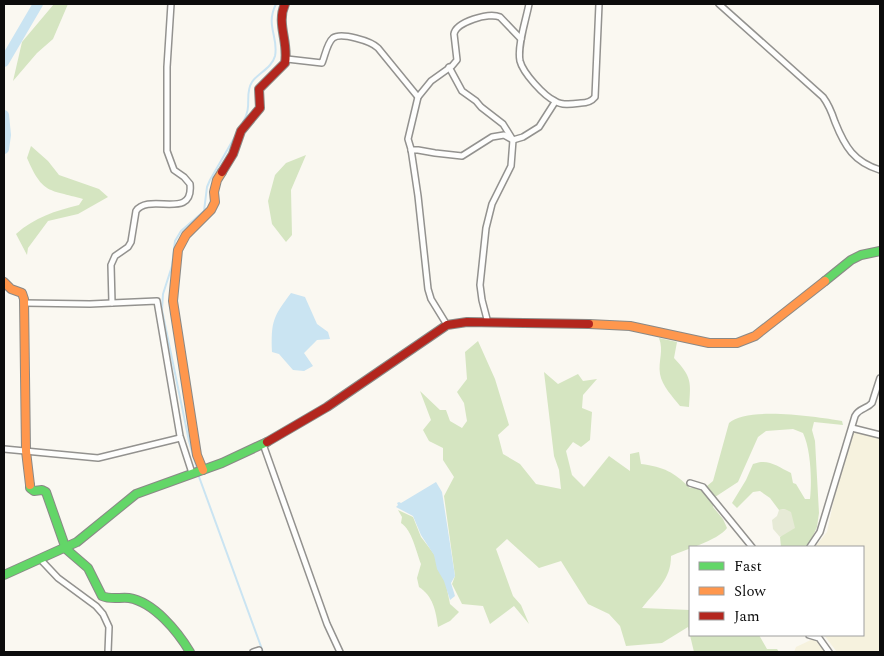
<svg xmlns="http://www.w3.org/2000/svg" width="884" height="656" viewBox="0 0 884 656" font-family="Spectral,serif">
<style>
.farmland{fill:#f6f2de}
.forest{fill:#d5e5c1}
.cemetery{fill:#e6ead6}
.water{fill:#cae4f2}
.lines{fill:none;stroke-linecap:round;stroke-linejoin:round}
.stream{stroke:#cae4f2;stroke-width:2}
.river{stroke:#cae4f2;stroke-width:10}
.street-casing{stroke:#93928f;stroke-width:8}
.fast-casing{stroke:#8a8986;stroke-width:10}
.slow-casing{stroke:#8a8986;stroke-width:10}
.jam-casing{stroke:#8a8986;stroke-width:10}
.street{stroke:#fefefd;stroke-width:5}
.fast{stroke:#63d668;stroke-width:8}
.slow{stroke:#ff974d;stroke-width:8}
.jam{stroke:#b3261e;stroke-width:8}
</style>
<rect width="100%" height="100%" fill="#faf8f1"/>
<g class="farmland">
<path d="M856,431L880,438V651L876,652H837L824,635H863V547H815L827,532L836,490L847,450L853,434Z"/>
<path d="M815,638L825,652H794L796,647Z"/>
</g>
<g class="forest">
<path d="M54,4H68L53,39L37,53L13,81L22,42Z"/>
<path d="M31,146L48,161L59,175L99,189L108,197L78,214L48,221L28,248L27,255L16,234C35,217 55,211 79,205L83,199C49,189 43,195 27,158Z"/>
<path d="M306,155L291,190L292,235L286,242L272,224L268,201L275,175L286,163Z"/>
<path d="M659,338L677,342L674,358C692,377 691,382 689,407L680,406C673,397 662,386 660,374C658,361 664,351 659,338Z"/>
<path d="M478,341L495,379L509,425L498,435L503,454L520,464L536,484L561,489L559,470L554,456L544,372L558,384L578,374L583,381L597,379L583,395L582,408L592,412L590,440L581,447L573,442L566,451L572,475L584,487L609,456L630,471V454L639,452L641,464C664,467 674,472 690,488L707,486L713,481L729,423C747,406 818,417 842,421L843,425L814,422L812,430L815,441L819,513L817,527L808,547H781L780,537L783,534L785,509L779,510L770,498L760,491L753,492L737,508L732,503L746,480L753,464C768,458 777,466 791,473L793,483L796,484L805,499H810C812,481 811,450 803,433L793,429L766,431L758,437L738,482L715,497L713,507L723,519L727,528C717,541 686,549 671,556C671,580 656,590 642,608L690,610V635H759L767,649H777L779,652H694L688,627L662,643L626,646L620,626L609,614L588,604L561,561L539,568L507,539L496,549L513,596L521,605L529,624L514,606L490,624L483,606L462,604L452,584L455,576L444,496L454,477L443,460V448L429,441L423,430L431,420L420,391L440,410H446L450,421L462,428L467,421L464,403L457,392L467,379L465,352Z"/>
<path d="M398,510L413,517L421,537L434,554L446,584L450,604L459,612L450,621L438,627C436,611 433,596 419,587L417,578L421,564C416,551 412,530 401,523L402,517Z"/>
</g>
<path class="cemetery" d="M785,509L791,512L795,528L780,537L773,529L772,520L777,516L779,510Z"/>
<g class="water">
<path d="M291,293L305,297L317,324L328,332L330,339L317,340L304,353L313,366L304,371L293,370L279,354L272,352C271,321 273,317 291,293Z"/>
<path d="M436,482L442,492L455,576L451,583L455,596L450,600L444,581L437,569L434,555L421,535L413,516L396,507L398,505L397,503L399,502L401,503Z"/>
</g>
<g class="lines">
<g class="stream">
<path d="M243,122C253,106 244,94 252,82C258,73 272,68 275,56C279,37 265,26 276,4"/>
<path d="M197,469L189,441L162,310L163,294L172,266L175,241L181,231L204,211L207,187L210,180L237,133"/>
<path d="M198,474L263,652"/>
</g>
<g class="river">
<path d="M4,62L38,4"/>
<path d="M4,115L6,135L4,149"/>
</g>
<g class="street-casing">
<g id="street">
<path d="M529,4C526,20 517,46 520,61C523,73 544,96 555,101C562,106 573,104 581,103C587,103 591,102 595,97L599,4"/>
<path d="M719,4L823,97C829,105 832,113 835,122C845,147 854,162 880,170"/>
<path d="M287,59L322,63C325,56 327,43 333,38C341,32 371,41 378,48L418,97"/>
<path d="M449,67L462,91L476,101L481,107L503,124L513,140L511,166L492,204L486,228L480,285L482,300L488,323"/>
<path d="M411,150H418L435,153L462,156L492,137L504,135L513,140L523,137L539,127L555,102"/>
<path d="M24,303L90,304L157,301L180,436L192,473"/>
<path d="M112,303L111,265L115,256L128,247L131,242L136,211C149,192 194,221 190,184L184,177L174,170L167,151V67L171,4"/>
<path d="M447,325L431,299L428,289L418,196L411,149L408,139L418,97L431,81L452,66L457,60L454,34C456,22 489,12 500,17L521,39"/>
<path d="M852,428L880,435"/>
<path d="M263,444L327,624L340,652"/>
<path d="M4,449L98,458L180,438"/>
<path d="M690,483L703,487L752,547"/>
<path d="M810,547L820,532L855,416C859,408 867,409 872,403L880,378"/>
<path d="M41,560L58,578L96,606L103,614L109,627L108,652"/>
<path d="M809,635L819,638L829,652"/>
<path d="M253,652L259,650"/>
</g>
</g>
<g class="fast-casing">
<g id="fast">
<path d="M825,281L851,260L861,255L880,251"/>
<path d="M30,485V488L34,491L42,490L46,492L66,549L88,568L102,596C111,600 120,597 129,598C154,602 178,632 190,652"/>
<path d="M4,575L77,542L136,494L222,463L267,442"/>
</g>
</g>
<g class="slow-casing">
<g id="slow">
<path d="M4,282L11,289L22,293L24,299L26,451L30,485"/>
<path d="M589,324L630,326L709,343H737L755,336L825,281"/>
<path d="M203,470L197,455L173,301L178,250L186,235L211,210L215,202L214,192L217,180L222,172"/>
</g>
</g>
<g class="jam-casing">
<g id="jam">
<path d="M222,172L233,154L241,131L260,108L259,89L285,63C289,42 276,24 285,4"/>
<path d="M267,442L327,407L447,325L467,322L589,324"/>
</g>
</g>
<use href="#street" class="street"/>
<use href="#fast" class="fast"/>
<use href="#slow" class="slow"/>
<use href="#jam" class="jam"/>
</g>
<rect width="884" height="656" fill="none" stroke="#0c0c0c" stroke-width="10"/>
<rect x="689" y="546" width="175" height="90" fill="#ffffff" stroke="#9e9e9e"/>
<rect x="699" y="562" width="25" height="8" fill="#63d668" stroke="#9e9e9e"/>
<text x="734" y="571" font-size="15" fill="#0c0c0c">Fast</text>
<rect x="699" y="587" width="25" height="8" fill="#ff974d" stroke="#9e9e9e"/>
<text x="734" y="596" font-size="15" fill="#0c0c0c">Slow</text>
<rect x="699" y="612" width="25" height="8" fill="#b3261e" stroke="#9e9e9e"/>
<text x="734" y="621" font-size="15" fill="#0c0c0c">Jam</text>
</svg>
